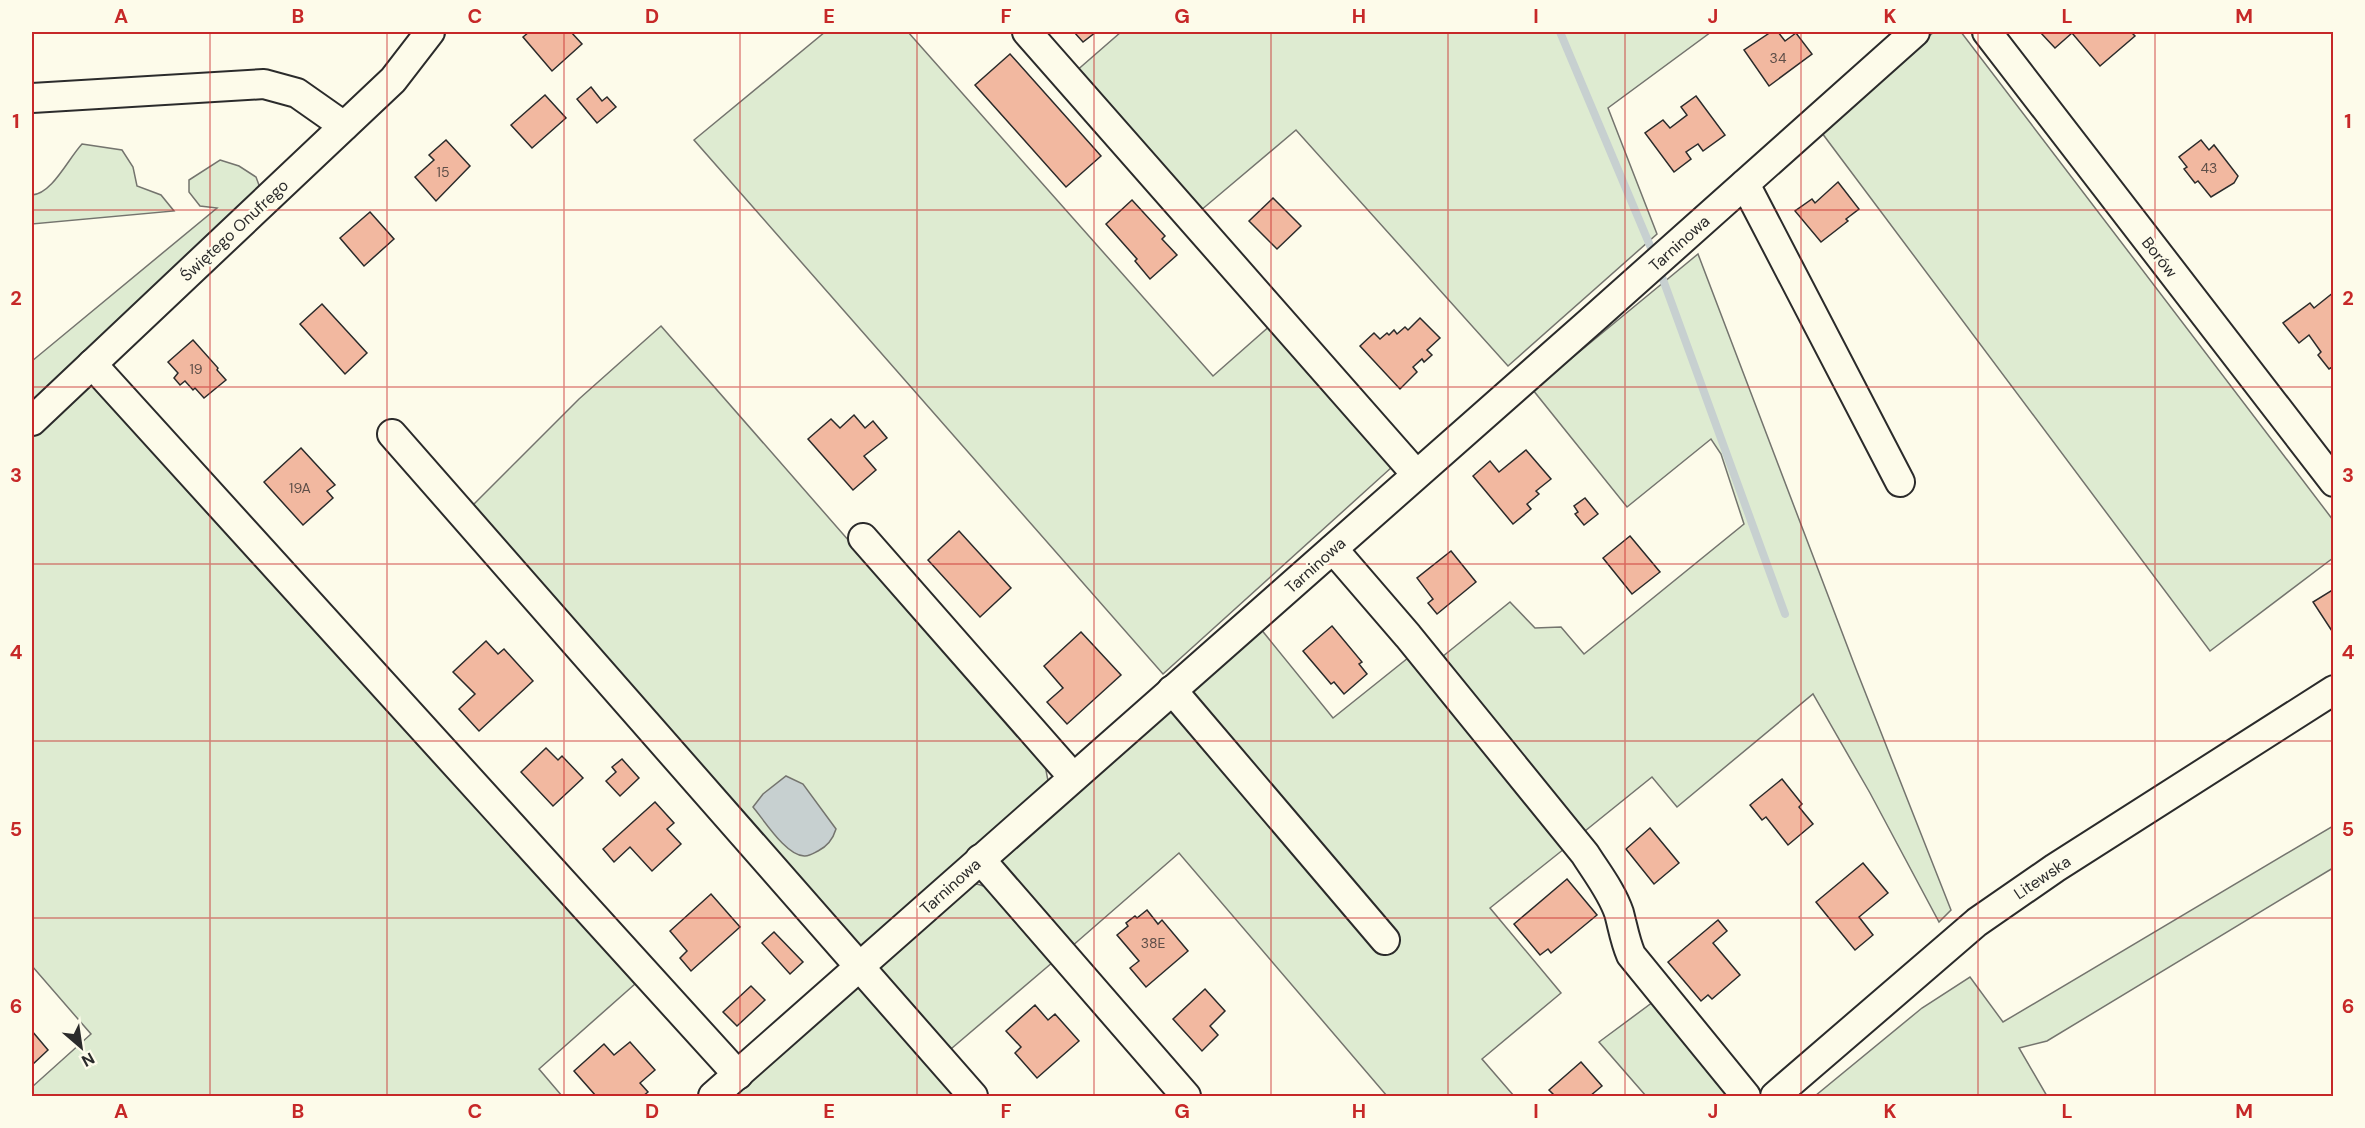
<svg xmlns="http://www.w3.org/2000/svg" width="2365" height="1128" viewBox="0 0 2365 1128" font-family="'DM Sans',sans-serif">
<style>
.green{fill:#deebd1;stroke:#74746e;stroke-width:1.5}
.water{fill:#c7d0d0;stroke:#74746e;stroke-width:1.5}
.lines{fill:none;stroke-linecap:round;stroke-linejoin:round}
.stream{stroke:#c7d0d0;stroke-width:8}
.building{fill:#f2b8a0;stroke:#2b2b2b;stroke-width:1.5}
.minor-casing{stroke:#2b2b2b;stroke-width:32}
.minor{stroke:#fdfbea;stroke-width:28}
.grid{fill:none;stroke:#c62828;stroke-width:1.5;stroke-opacity:0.55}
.labels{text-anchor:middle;stroke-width:4.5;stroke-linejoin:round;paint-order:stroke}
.number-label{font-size:14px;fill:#5d4e48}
.street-label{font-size:16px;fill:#2b2b2b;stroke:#fdfbea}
.neatline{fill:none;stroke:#c62828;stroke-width:2}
.grid-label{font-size:20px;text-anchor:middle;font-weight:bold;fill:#c62828}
</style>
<rect width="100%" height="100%" fill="#fdfbea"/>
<g class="green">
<path d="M825,32H908L1213,376L1272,324L1059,86L1121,32H1711L1608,108L1657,234L1508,366L1296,130L1200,211L1392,467L1163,674L694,140Z"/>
<path d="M1934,32H1961L2333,520V558L2210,651L1819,129Z"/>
<path d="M82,144L122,150L133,167L137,186L161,195L174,211L32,224V195C52,194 68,159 82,144Z"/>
<path d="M220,160L239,166L256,177L263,196L32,408V361L217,208L200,206L189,192V180Z"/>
<path d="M1698,254L1856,669L1951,910L1939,922L1870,793L1813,694L1677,807L1652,777L1580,835L1437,661L1510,602L1535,628L1561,627L1584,654L1744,524L1721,454L1711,439L1627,507L1533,390Z"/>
<path d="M661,326L1045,765L1049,786L856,951L469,509L579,399Z"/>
<path d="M98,378L635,984L539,1069L562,1096H32V1087L91,1034L32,966V435Z"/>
<path d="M1260,628L1333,718L1408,658L1564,849L1490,908L1561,993L1482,1059L1514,1096H1387L1179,853L1071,947L1016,885L1001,862Z"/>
<path d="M2333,826V868L2047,1041L2019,1048L2047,1096H1815L1922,1008L1970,977L2003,1022Z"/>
<path d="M977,884L990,888L1053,962L945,1054L871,969L965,887Z"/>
<path d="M860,977L964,1096H732Z"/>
<path d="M1653,1002L1727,1089L1726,1096H1646L1599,1042Z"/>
</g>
<path class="water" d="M786,776L803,784L836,829C833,839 828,846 818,851C814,853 810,856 805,856C787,857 764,820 753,807L763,794Z"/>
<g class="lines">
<g class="stream">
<path d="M1560,32L1651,248"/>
<path d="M1661,274L1785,614"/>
</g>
</g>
<g class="building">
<path d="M529,32H571L582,44L552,71L523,37Z"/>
<path d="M1074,32H1096L1083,42Z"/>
<path d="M1771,32H1778L1785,41L1796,33L1812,54L1769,86L1744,50Z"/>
<path d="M2040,32H2131L2135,36L2100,66L2072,33L2055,48Z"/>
<path d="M1010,54L1101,156L1066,187L975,85Z"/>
<path d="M591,87L602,101L607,97L616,107L597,123L577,99Z"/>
<path d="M545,95L566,118L532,148L511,125Z"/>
<path d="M1696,96L1725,135L1703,151L1698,144L1686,152L1691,159L1674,172L1645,133L1663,120L1670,128L1687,115L1681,107Z"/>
<path d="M446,140L470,166L436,201L415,177L434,160L429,155Z"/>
<path d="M2201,140L2209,150L2214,145L2238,176L2234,183L2211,197L2198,181L2195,183L2184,169L2187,167L2179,157Z"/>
<path d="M1838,182L1859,209L1846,219L1848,221L1821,242L1795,211L1812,199L1815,203Z"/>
<path d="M1273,198L1301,226L1277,249L1249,221Z"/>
<path d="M1132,200L1165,236L1162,239L1177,255L1150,279L1135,261L1137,259L1106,224Z"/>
<path d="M370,212L394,239L364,266L340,238Z"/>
<path d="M2334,292V366L2329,369L2318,355L2321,352L2309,335L2299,343L2283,323L2310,303L2314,308Z"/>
<path d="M322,304L367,353L345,374L300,324Z"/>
<path d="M1420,318L1440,338L1427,350L1432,355L1424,362L1422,359L1413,367L1417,372L1400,389L1360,346L1374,333L1380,339L1387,333L1389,335L1394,330L1397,334L1405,327L1408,330Z"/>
<path d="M193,340L218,368L217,370L226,380L204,398L195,388L193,390L185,381L180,385L174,378L178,373L168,362Z"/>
<path d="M854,415L865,428L873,421L887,438L864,456L876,470L853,490L808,439L831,419L840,428Z"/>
<path d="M301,448L335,485L327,491L333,498L303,525L264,482Z"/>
<path d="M1526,450L1551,479L1536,491L1539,494L1527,504L1531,509L1513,524L1473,476L1490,461L1499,472Z"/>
<path d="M1585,498L1598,514L1584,525L1575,514L1578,512L1574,506Z"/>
<path d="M959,531L1011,588L980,617L928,560Z"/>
<path d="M1630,536L1660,572L1632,594L1603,558Z"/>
<path d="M1451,551L1476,582L1437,614L1428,603L1433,599L1417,578Z"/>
<path d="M2334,589V630L2332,631L2313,602Z"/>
<path d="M1332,626L1362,662L1359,664L1367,674L1344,694L1334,682L1331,684L1303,651Z"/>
<path d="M1081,632L1121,675L1067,724L1047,702L1063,688L1044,666Z"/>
<path d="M486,641L498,654L504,649L533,681L479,731L459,709L475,694L453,672Z"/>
<path d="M546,748L558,760L562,756L583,778L553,806L521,772Z"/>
<path d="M622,759L639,778L620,796L606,781L616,772L612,767Z"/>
<path d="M1782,779L1802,804L1799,807L1813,824L1788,845L1766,817L1762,820L1750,805Z"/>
<path d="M655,802L674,823L667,829L681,844L652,871L630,847L614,862L603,849Z"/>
<path d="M1650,828L1679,863L1654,884L1626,849Z"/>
<path d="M1863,863L1888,893L1859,917L1873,935L1855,950L1816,902Z"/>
<path d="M1567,879L1597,915L1551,953L1548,949L1540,955L1514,924Z"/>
<path d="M711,894L740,927L691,971L680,958L687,951L670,931Z"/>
<path d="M1147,910L1158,924L1162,920L1188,951L1146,987L1130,968L1139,961L1117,935L1128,926L1126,923L1135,916L1137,918Z"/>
<path d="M1718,920L1727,931L1713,943L1740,975L1712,999L1708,995L1701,1001L1668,962Z"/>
<path d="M774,932L803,962L790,974L762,943Z"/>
<path d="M751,986L765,1000L737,1026L723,1012Z"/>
<path d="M1205,989L1225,1011L1210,1026L1218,1035L1202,1051L1173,1019Z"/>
<path d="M1035,1005L1048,1020L1055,1014L1079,1041L1037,1078L1015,1053L1021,1047L1006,1031Z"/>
<path d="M32,1031L48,1050L32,1065Z"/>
<path d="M630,1042L655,1070L640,1083L648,1092L643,1096H596L574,1071L604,1044L614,1055Z"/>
<path d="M1581,1062L1602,1086L1590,1096H1555L1549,1090Z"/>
</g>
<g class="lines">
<g class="minor-casing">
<g id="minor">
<path d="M1027,32L1416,474"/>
<path d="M1987,32L2334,482"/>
<path d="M32,98L264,84L297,93L344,126"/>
<path d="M1745,184L1900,482"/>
<path d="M92,364L738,1075"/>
<path d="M32,421L393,80L430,32"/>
<path d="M392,434L973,1096"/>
<path d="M863,538L1073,777"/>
<path d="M1333,549L1408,636L1585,854C1597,873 1612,892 1619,913C1623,928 1625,941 1631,955L1746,1096"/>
<path d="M1172,690L1385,940"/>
<path d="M980,859L1186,1096"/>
<path d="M713,1096L1591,321L1915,32"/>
<path d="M1775,1096L1977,922L2055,868L2334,690"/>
</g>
</g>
<use href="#minor" class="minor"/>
</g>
<path class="grid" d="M210,32V1096M387,32V1096M564,32V1096M740,32V1096M917,32V1096M1094,32V1096M1271,32V1096M1448,32V1096M1625,32V1096M1801,32V1096M1978,32V1096M2155,32V1096M32,210H2334M32,387H2334M32,564H2334M32,741H2334M32,918H2334"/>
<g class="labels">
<g class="number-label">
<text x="1778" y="63">34</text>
<text x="2209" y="173">43</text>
<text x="443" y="177">15</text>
<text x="196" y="374">19</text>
<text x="300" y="493">19A</text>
<text x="1153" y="948">38E</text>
</g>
<g class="street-label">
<text transform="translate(234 230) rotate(-43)" y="6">Świętego Onufrego</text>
<text transform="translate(1679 243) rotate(-42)" y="6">Tarninowa</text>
<text transform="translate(2160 257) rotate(52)" y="6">Borów</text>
<text transform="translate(1315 565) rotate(-42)" y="6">Tarninowa</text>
<text transform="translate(2042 877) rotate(-34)" y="6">Litewska</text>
<text transform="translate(950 886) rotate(-42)" y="6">Tarninowa</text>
</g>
</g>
<rect width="2365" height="1128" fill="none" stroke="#fdfbea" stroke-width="66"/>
<g transform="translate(81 1047) rotate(151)" stroke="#fdfbea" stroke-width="4.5" paint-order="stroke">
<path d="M0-4.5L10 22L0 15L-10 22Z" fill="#2b2b2b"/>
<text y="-9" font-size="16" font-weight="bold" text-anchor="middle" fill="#2b2b2b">N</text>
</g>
<rect x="33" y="33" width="2299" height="1062" class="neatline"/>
<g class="grid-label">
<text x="121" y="23">A</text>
<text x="298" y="23">B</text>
<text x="475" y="23">C</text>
<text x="652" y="23">D</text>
<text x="829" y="23">E</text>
<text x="1006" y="23">F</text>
<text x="1182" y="23">G</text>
<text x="1359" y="23">H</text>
<text x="1536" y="23">I</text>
<text x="1713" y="23">J</text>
<text x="1890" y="23">K</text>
<text x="2067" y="23">L</text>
<text x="2244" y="23">M</text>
<text x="16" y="128">1</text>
<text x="2348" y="128">1</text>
<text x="16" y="305">2</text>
<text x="2348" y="305">2</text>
<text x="16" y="482">3</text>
<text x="2348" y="482">3</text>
<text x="16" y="659">4</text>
<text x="2348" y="659">4</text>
<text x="16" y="836">5</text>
<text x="2348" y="836">5</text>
<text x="16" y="1013">6</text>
<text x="2348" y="1013">6</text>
<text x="121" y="1118">A</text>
<text x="298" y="1118">B</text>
<text x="475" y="1118">C</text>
<text x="652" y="1118">D</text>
<text x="829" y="1118">E</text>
<text x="1006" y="1118">F</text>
<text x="1182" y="1118">G</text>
<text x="1359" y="1118">H</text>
<text x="1536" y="1118">I</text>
<text x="1713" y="1118">J</text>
<text x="1890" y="1118">K</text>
<text x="2067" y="1118">L</text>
<text x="2244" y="1118">M</text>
</g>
</svg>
